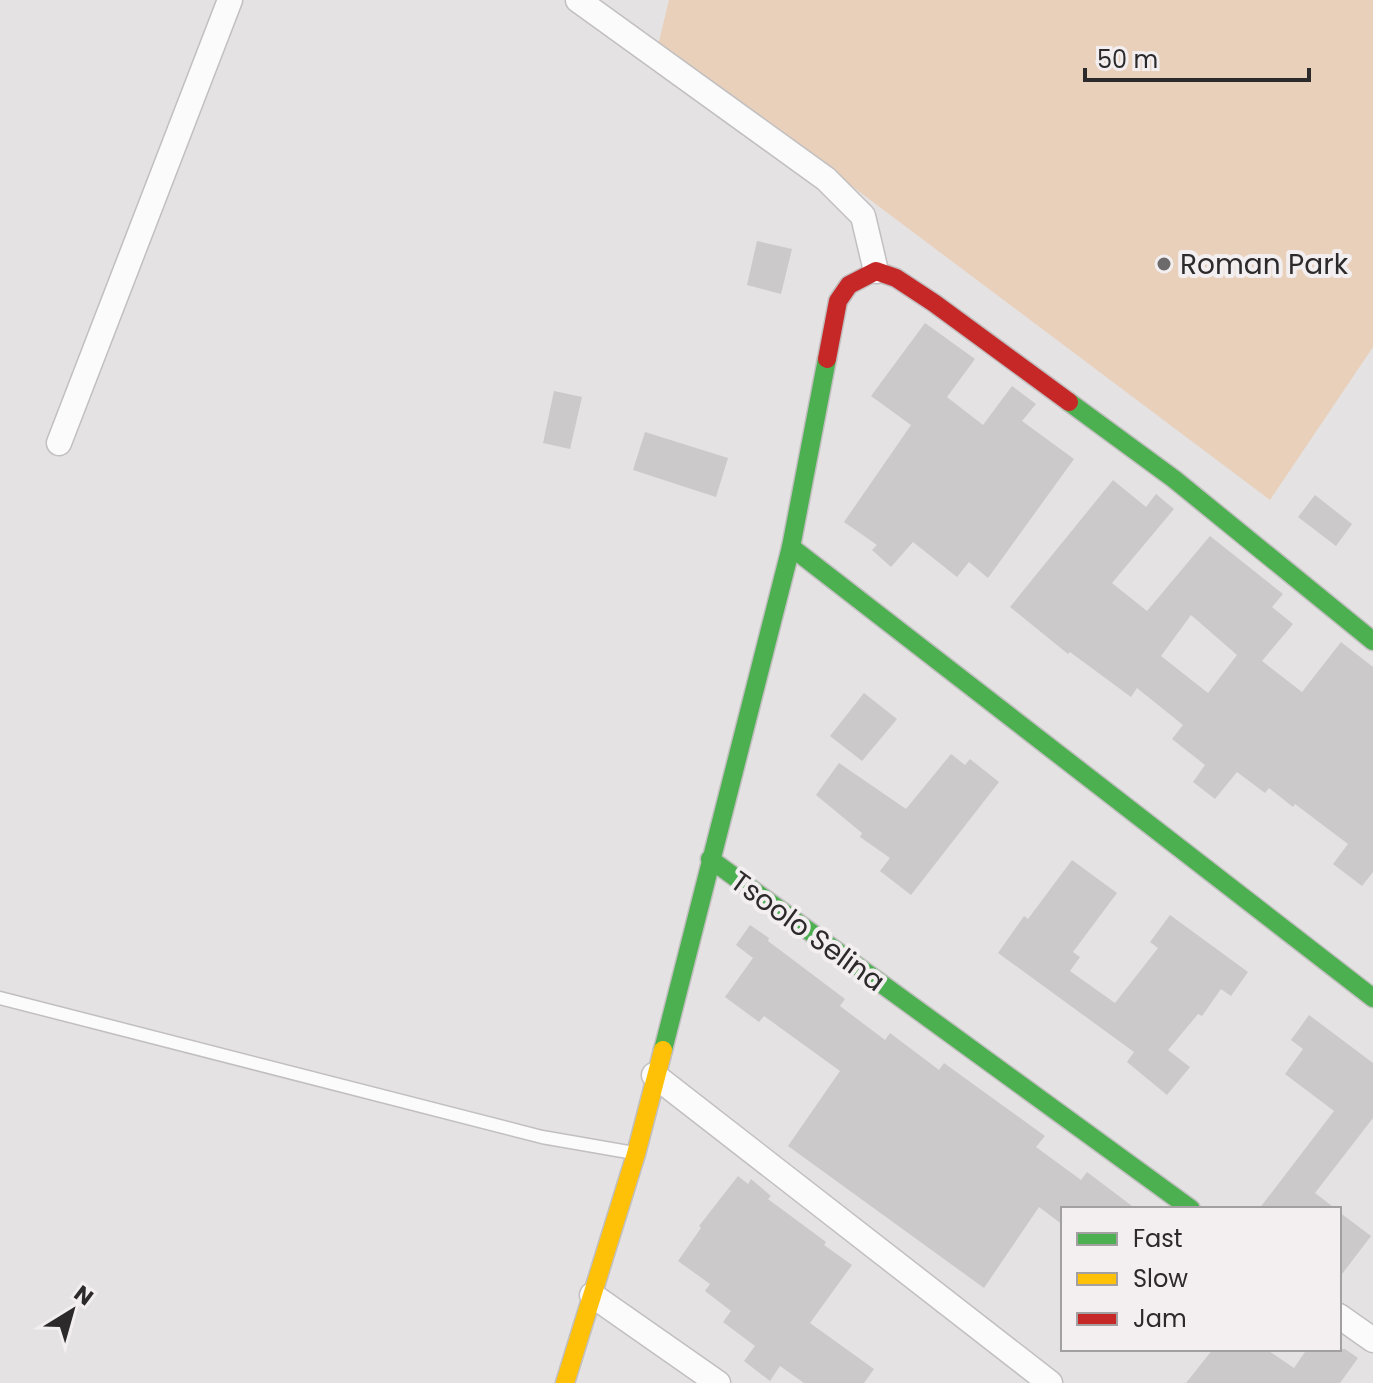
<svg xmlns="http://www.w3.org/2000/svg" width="1373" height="1383" viewBox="0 0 1373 1383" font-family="Poppins,sans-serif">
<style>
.green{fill:#e8d0bb}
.building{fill:#cbc9ca;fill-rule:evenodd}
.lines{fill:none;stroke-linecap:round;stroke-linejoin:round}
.lane-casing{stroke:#c2bfc0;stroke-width:15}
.street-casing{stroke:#c2bfc0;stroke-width:27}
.fast-casing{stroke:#c2bfc0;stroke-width:21}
.slow-casing{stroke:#c2bfc0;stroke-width:21}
.jam-casing{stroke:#c2bfc0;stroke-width:21}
.lane{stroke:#fbfbfb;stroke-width:12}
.street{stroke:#fbfbfb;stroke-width:24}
.fast{stroke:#4caf50;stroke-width:18}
.slow{stroke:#ffc107;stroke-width:18}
.jam{stroke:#c62828;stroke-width:18}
.poi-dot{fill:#6d6a6b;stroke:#f3eef0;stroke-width:3}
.labels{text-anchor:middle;stroke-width:8;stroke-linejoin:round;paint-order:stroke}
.poi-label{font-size:28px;fill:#2c2a2b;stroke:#f3eef0;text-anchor:start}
.street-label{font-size:28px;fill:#2c2a2b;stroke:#f3eef0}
</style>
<rect width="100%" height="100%" fill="#e5e2e3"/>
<path class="green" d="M669,0H1373V347L1270,500L845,181L657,50Z"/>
<g class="building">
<path d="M757,241L792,249L781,294L747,285Z"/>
<path d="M925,323L975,359L947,397L983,425L1012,386L1036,404L1022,421L1074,459L988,578L969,562L957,577L913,542L891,567L872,550L877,545L844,522L911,425L871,396Z"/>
<path d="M554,391L582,397L570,449L543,443Z"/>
<path d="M645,432L728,458L716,497L633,470Z"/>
<path d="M1113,480L1146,507L1156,494L1174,509L1112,583L1147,611L1210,536L1283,594L1272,607L1293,624L1262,661L1302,692L1341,642L1373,667V872L1362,886L1333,864L1348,844L1295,804L1293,807L1269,788L1265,793L1237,772L1215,799L1193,782L1205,765L1172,739L1183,725L1137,688L1131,697L1070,652L1068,654L1010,607ZM1191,615L1237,655L1208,693L1161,656Z"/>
<path d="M1315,495L1352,524L1336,546L1298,517Z"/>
<path d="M864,693L897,719L862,761L830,736Z"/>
<path d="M951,754L965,765L970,759L999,782L911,895L880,871L890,858L860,837L862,833L816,795L839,763L906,809Z"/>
<path d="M1072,860L1117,893L1073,952L1080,957L1070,971L1115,1003L1158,948L1150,942L1170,915L1248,972L1231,996L1221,989L1202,1016L1198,1014L1168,1050L1190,1067L1167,1095L1127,1062L1134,1052L998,953L1024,916L1028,919Z"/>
<path d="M750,925L769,938L768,941L845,999L840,1006L885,1040L890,1033L939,1070L944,1063L1045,1136L1036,1147L1081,1180L1087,1172L1136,1209H1063V1225L1039,1207L984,1288L788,1146L840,1071L764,1016L759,1022L725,997L753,958L736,945Z"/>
<path d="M1309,1015L1373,1063V1118L1315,1193L1336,1209H1259L1334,1111L1285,1074L1303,1049L1291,1040Z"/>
<path d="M738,1176L748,1184L751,1179L771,1196L768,1199L826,1242L824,1245L852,1265L810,1323L874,1369L864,1383H804L780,1366L770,1381L744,1361L755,1346L723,1322L731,1311L705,1291L710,1284L678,1261L701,1228L699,1226Z"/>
<path d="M1339,1212L1371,1236L1339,1278Z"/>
<path d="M1213,1349H1266L1294,1368L1307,1349H1345L1358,1358L1340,1383H1186Z"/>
</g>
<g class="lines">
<g class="lane-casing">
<path id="lane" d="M0,998L542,1137L634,1153"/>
</g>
<g class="street-casing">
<g id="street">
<path d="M578,0L826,179L863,216L876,271"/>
<path d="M59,443L230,0"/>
<path d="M654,1075L1050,1383"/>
<path d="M592,1295L718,1383"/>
<path d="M1339,1316L1373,1340"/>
</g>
</g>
<g class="fast-casing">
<g id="fast">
<path d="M1069,402L1174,479L1373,641"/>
<path d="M791,547L1373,998"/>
<path d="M710,859L1191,1209"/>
<path d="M663,1050L791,547L827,359"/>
</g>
</g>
<g class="slow-casing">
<path id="slow" d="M565,1383L636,1154L663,1050"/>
</g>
<g class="jam-casing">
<path id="jam" d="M827,359L838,301L849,285L876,271L896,278L934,303L1069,402"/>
</g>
<use href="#lane" class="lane"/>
<use href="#street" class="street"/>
<use href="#fast" class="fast"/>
<use href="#slow" class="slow"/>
<use href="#jam" class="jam"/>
</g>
<circle class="poi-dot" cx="1164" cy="264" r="8"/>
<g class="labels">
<g class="poi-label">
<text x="1180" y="274">Roman Park</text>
</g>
<g class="street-label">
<text transform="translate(808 931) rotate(36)" y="10">Tsoolo Selina</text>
</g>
</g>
<rect x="1061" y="1207" width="280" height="144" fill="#f3eef0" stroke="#a3a0a1" stroke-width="2"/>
<rect x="1077" y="1233" width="40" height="12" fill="#4caf50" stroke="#a3a0a1" stroke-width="2"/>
<text x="1133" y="1247" font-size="24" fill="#2c2a2b">Fast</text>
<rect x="1077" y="1273" width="40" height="12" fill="#ffc107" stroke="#a3a0a1" stroke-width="2"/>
<text x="1133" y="1287" font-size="24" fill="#2c2a2b">Slow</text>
<rect x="1077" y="1313" width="40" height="12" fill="#c62828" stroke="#a3a0a1" stroke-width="2"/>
<text x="1133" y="1327" font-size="24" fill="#2c2a2b">Jam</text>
<g transform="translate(72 1311) rotate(37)" stroke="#f3eef0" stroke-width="6" paint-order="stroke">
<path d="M0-6L14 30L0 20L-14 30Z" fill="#2c2a2b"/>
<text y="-12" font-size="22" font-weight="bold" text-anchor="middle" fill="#2c2a2b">N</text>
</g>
<path d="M1085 68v12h224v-12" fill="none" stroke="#2c2a2b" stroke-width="4"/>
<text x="1097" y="68" font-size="24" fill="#2c2a2b" stroke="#f3eef0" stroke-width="6" paint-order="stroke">50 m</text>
</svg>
